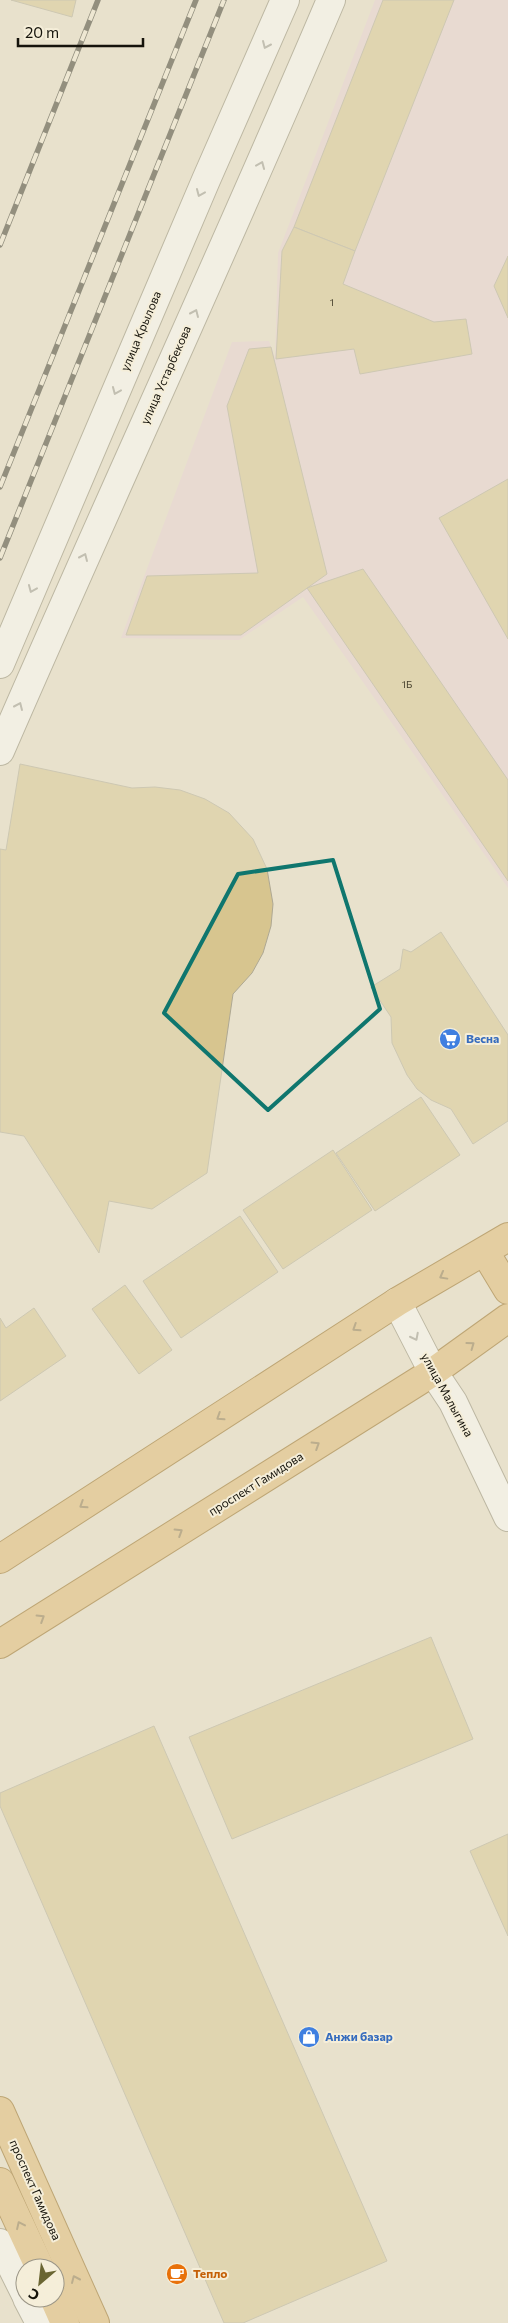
<svg xmlns="http://www.w3.org/2000/svg" width="508" height="2323" viewBox="0 0 508 2323" font-family="Commissioner,sans-serif">
<style>
.commercial{fill:#e9d0d8}
.building{fill:#d7c58f;stroke:#aea893}
.lines{fill:none;stroke-linecap:round;stroke-linejoin:round}
.tertiary-casing{stroke:#8a8471;stroke-width:30}
.secondary-casing{stroke:#8a8471;stroke-width:30}
.primary-casing{stroke:#8c5d0c;stroke-width:30}
.tertiary{stroke:#fff;stroke-width:28}
.secondary{stroke:#fff;stroke-width:28}
.primary{stroke:#e0b66d;stroke-width:28}
.rail-casing{stroke:#2d2a21;stroke-width:5.5}
.rail{stroke:#f5eed9;stroke-width:4;stroke-dasharray:11;stroke-linecap:butt}
.oneway{stroke:#969591}
.oneway2{stroke:#856d41}
.marked{fill:none;stroke:#0f766e;stroke-width:4;stroke-linejoin:round}
.labels{text-anchor:middle;stroke-width:4;stroke-linejoin:round;paint-order:stroke}
.number-label{font-size:10px;fill:#46402c}
.street-label{font-size:12px;fill:#15130b;stroke:#f5eed9}
.shop-label{font-size:12px;font-weight:bold;fill:#366cbe;stroke:#f5eed9;text-anchor:start}
.food-label{font-size:12px;font-weight:bold;fill:#c56008;stroke:#f5eed9;text-anchor:start}
</style>
<rect width="100%" height="100%" fill="#e8e1cc"/>
<path class="commercial" d="M375,0H508V888L303,597L239,640L121,638L232,342L269,341L275,357L278,253Z"/>
<g class="building">
<path d="M11,0H76L72,17Z"/>
<path d="M383,0H454L355,251L294,227Z"/>
<path d="M294,227L355,251L343,284L434,322L466,319L472,354L360,374L354,349L276,359L282,251Z"/>
<path d="M508,256V318L494,286Z"/>
<path d="M271,347L327,574L241,635H126L147,576L258,573L227,406L249,349Z"/>
<path d="M508,479V639L439,518Z"/>
<path d="M363,569L508,780V881L307,588Z"/>
<path d="M20,764L132,788L155,787L180,790L205,799L229,813L253,839L267,869L273,904L271,926L263,953L252,973L233,994L207,1173L152,1209L109,1201L99,1253L24,1136L0,1132V849L6,850Z"/>
<path d="M441,932L508,1035V1121L473,1144L451,1109L431,1100L417,1089L407,1075L392,1043L391,1017L371,987L400,969L403,949L411,952Z"/>
<path d="M421,1097L460,1155L375,1211L336,1153Z"/>
<path d="M333,1150L372,1210L283,1269L243,1210Z"/>
<path d="M240,1216L278,1272L181,1338L143,1281Z"/>
<path d="M125,1285L172,1350L139,1374L92,1309Z"/>
<path d="M34,1308L66,1356L0,1401V1318L6,1328Z"/>
<path d="M431,1637L473,1739L232,1839L189,1737Z"/>
<path d="M154,1726L387,2261L243,2323H224L0,1806V1793Z"/>
<path d="M508,1834V1936L470,1851Z"/>
</g>
<g class="lines">
<g class="tertiary-casing">
<path id="tertiary" d="M397,1302L433,1372L453,1402L508,1517"/>
</g>
<g class="secondary-casing">
<g id="secondary">
<path d="M0,664L206,180L285,0"/>
<path d="M0,751C109,500 224,252 331,0"/>
<path d="M0,2243L25,2293"/>
<path d="M27,2298L40,2323"/>
</g>
</g>
<g class="primary-casing">
<g id="primary">
<path d="M485,1252L508,1290"/>
<path d="M0,1559L397,1302L508,1237"/>
<path d="M0,1644L433,1372L508,1318"/>
<path d="M0,2111L95,2323"/>
<path d="M0,2182L40,2268"/>
<path d="M54,2298L65,2323"/>
</g>
</g>
<use href="#tertiary" class="tertiary"/>
<use href="#secondary" class="secondary"/>
<use href="#primary" class="primary"/>
<g class="rail-casing">
<g id="rail">
<path d="M0,245L98,0"/>
<path d="M0,487L196,0"/>
<path d="M0,558L224,0"/>
</g>
</g>
<use href="#rail" class="rail"/>
</g>
<defs><path id="oneway-chevron" d="M-2-3.5L2.5 0L-2 3.5" fill="none" stroke-width="1.6" stroke-linecap="round" stroke-linejoin="round" transform="scale(1.25)"/></defs>
<g class="oneway">
<use href="#oneway-chevron" transform="translate(266 45) rotate(114)"/>
<use href="#oneway-chevron" transform="translate(261 165) rotate(-67)"/>
<use href="#oneway-chevron" transform="translate(200 193) rotate(113)"/>
<use href="#oneway-chevron" transform="translate(195 313) rotate(-66)"/>
<use href="#oneway-chevron" transform="translate(116 391) rotate(113)"/>
<use href="#oneway-chevron" transform="translate(84 557) rotate(-66)"/>
<use href="#oneway-chevron" transform="translate(32 589) rotate(113)"/>
<use href="#oneway-chevron" transform="translate(19 706) rotate(-66)"/>
<use href="#oneway-chevron" transform="translate(415 1337) rotate(63)"/>
</g>
<g class="oneway2">
<use href="#oneway-chevron" transform="translate(443 1276) rotate(151)"/>
<use href="#oneway-chevron" transform="translate(356 1328) rotate(147)"/>
<use href="#oneway-chevron" transform="translate(471 1345) rotate(-36)"/>
<use href="#oneway-chevron" transform="translate(220 1417) rotate(147)"/>
<use href="#oneway-chevron" transform="translate(316 1445) rotate(-32)"/>
<use href="#oneway-chevron" transform="translate(83 1505) rotate(147)"/>
<use href="#oneway-chevron" transform="translate(179 1532) rotate(-32)"/>
<use href="#oneway-chevron" transform="translate(41 1618) rotate(-32)"/>
<use href="#oneway-chevron" transform="translate(20 2225) rotate(-115)"/>
<use href="#oneway-chevron" transform="translate(75 2279) rotate(-114)"/>
</g>
<path d="M0 0H508V2323H0ZM333,860L380,1009L268,1110L164,1013L238,874Z" fill="#e8e1cc" fill-opacity=".55" fill-rule="evenodd"/>
<path class="marked" d="M333,860L380,1009L268,1110L164,1013L238,874Z"/>
<defs>
<g id="supermarket-disc" transform="scale(1.125)"><circle r="9.5" fill="#3f7fe0" stroke="#f5eed9"/><path d="M-6-5.5h2.5l.6 2H6L4.5 2H-2.5L-4.4-4H-6ZM-1.5 3.2a1.3 1.3 0 1 0 .1 0ZM3 3.2a1.3 1.3 0 1 0 .1 0Z" fill="#fff"/></g>
<g id="shop-disc" transform="scale(1.125)"><circle r="9.5" fill="#3f7fe0" stroke="#f5eed9"/><path d="M-5-2.5h2.3a2.7 3.5 0 0 1 5.4 0H5L5.5 6h-11ZM-1.5-2.5h3a1.5 2.3 0 0 0-3 0Z" fill="#fff"/></g>
<g id="cafe-disc" transform="scale(1.125)"><circle r="9.5" fill="#e8710a" stroke="#f5eed9"/><path d="M-5.5-4.5H6V0H3Q3 3.5 0 3.5H-2.5Q-5.5 3.5-5.5 0ZM3-3.2v2h1.7v-2ZM-6 4.5H4V6H-6Z" fill="#fff"/></g>
</defs>
<g fill-rule="evenodd">
<use href="#supermarket-disc" x="450" y="1039"/>
<use href="#shop-disc" x="309" y="2037"/>
<use href="#cafe-disc" x="177" y="2274"/>
</g>
<g class="labels">
<g class="number-label">
<text x="332" y="306">1</text>
<text x="407" y="688">1Б</text>
</g>
<g class="street-label">
<text transform="translate(141 331) rotate(-67)" y="4">улица Крылова</text>
<text transform="translate(166 375) rotate(-66)" y="4">улица Устарбекова</text>
<text transform="translate(447 1395) rotate(61)" y="4">улица Малыгина</text>
<text transform="translate(256 1484) rotate(-32)" y="4">проспект Гамидова</text>
<text transform="translate(35 2190) rotate(66)" y="4">проспект Гамидова</text>
</g>
<g class="shop-label">
<text x="466" y="1043">Весна</text>
<text x="325" y="2041">Анжи базар</text>
</g>
<g class="food-label">
<text x="193" y="2278">Тепло</text>
</g>
</g>
<g transform="translate(40 2283) rotate(208)"><circle r="24" fill="#f5eed9" stroke="#9b9687"/>
<path d="M0-4L9 19L0 12L-9 19Z" fill="#6a6532"/>
<text y="-8" font-size="14" font-weight="bold" text-anchor="middle" fill="#15130b">С</text>
</g>
<path d="M18 38v8h125v-8" fill="none" stroke="#15130b" stroke-width="2.5"/>
<text x="25" y="38" font-size="15" fill="#15130b" stroke="#f5eed9" stroke-width="4" paint-order="stroke">20 m</text>
</svg>
